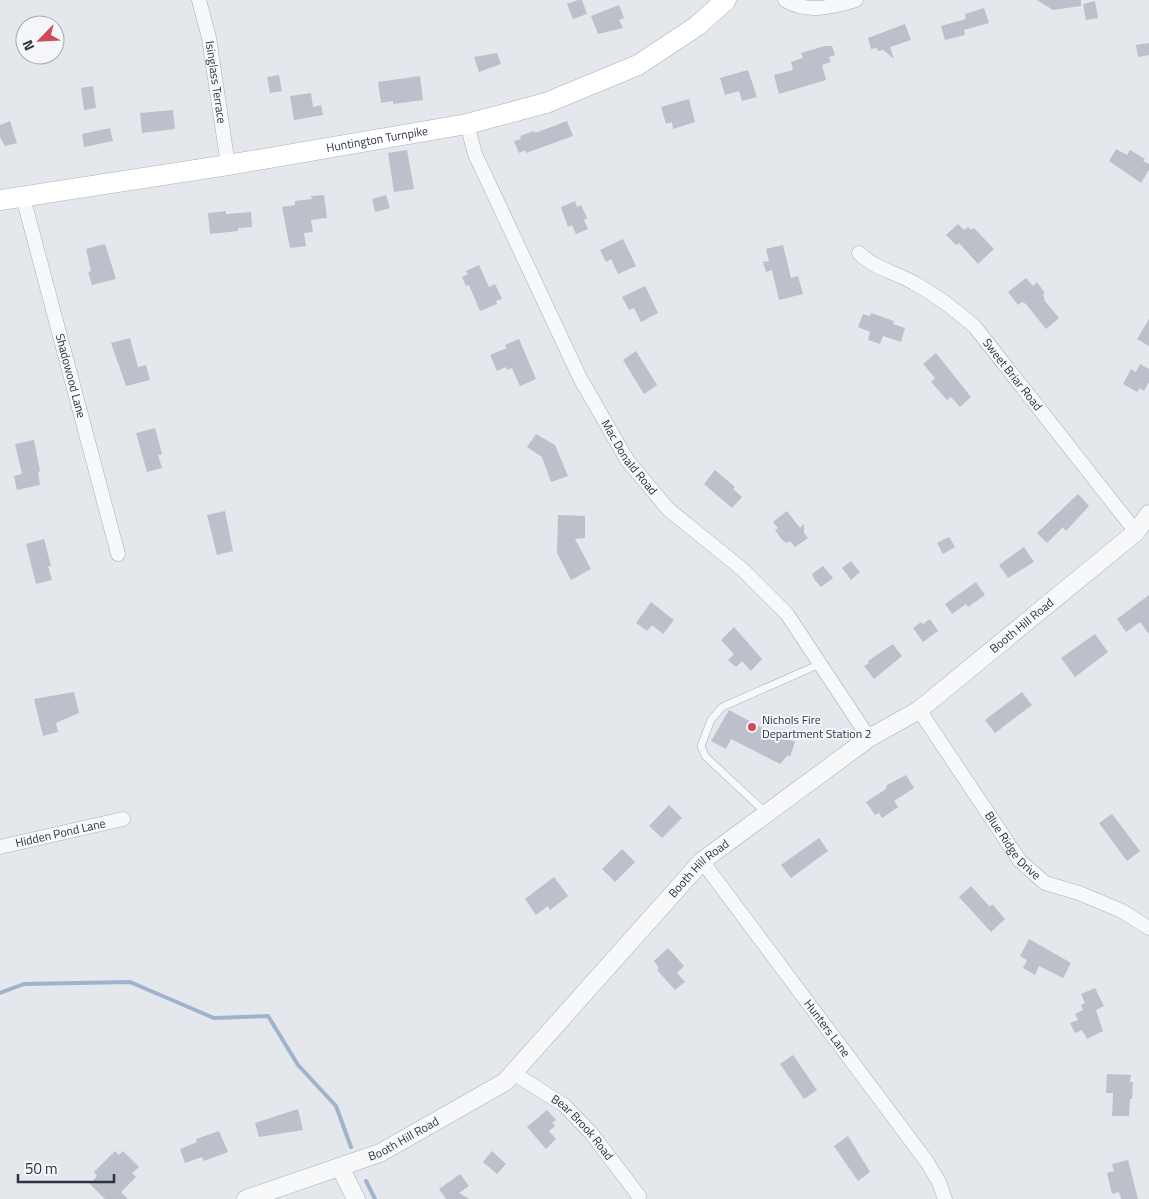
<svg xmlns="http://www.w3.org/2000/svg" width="1149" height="1199" viewBox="0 0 1149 1199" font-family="'Titillium Web',sans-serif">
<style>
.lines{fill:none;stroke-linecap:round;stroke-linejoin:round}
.stream{stroke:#9fb4cc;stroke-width:4}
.building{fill:#bbc0ca}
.service-casing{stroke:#a9aeb7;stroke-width:8}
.minor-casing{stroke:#a9aeb7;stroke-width:15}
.tertiary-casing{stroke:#a9aeb7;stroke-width:19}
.secondary-casing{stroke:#a9aeb7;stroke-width:21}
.service{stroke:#f7f8fa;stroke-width:7}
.minor{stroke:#f7f8fa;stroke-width:14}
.tertiary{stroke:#f7f8fa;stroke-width:18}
.secondary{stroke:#fff;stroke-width:20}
.poi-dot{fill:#d1495b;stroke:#f4f6f9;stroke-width:2}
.labels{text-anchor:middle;stroke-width:4;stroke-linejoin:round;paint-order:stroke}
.street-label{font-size:12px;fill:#2b3445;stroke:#f4f6f9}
.poi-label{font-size:12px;fill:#2b3445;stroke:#f4f6f9;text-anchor:start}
</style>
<rect width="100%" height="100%" fill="#e4e7ec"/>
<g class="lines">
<g class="stream">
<path d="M0,993L24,984L130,982L214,1018L268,1016L298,1065L336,1106L351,1147"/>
<path d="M366,1181L375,1199"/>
</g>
</g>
<g class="building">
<path d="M578,0H582L587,14L573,19L567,4Z"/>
<path d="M1037,0H1081V6L1053,10Z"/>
<path d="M1095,1L1098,18L1086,20L1083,4Z"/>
<path d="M619,5L624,18L619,20L623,28L598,34L591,16Z"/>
<path d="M984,8L989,23L964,30L965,35L945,40L941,26L966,19L965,14Z"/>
<path d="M905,24L911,40L890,47L894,59L883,50L878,51L877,48L871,49L868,38Z"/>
<path d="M1149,43V55L1138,57L1136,45Z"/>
<path d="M825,46H832L835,55L829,57L831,62L822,65L826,80L779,94L774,75L793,70L791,62L803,58L801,53Z"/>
<path d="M497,53L501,64L479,72L474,57Z"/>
<path d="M748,70L757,97L742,101L739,91L725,95L720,78Z"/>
<path d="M279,75L282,91L270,93L267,77Z"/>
<path d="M420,76L423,100L393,104V101L381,103L378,82Z"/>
<path d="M93,86L96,108L84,110L81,88Z"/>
<path d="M311,93L313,107L321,105L323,115L294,120L290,96Z"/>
<path d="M689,99L695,122L673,129L672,122L666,124L661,107Z"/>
<path d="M173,110L175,129L142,133L140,113Z"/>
<path d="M10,121L17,143L5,146L0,137V125Z"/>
<path d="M567,121L573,136L526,153L525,150L519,153L514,141L521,139L520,136L534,131L535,133Z"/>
<path d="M110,128L113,141L84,147L82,134Z"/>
<path d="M1116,149L1127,155L1130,150L1145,159L1143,161L1149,164V170L1141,183L1109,161Z"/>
<path d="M407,150L414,189L394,192L388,153Z"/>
<path d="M324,195L327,218L311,220L313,232L304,233L306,246L290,248L282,207L295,205V201L312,199L311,196Z"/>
<path d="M386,195L390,208L375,212L372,199Z"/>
<path d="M575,201L577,207L581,205L587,218L584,220L588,229L576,234L572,225L568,227L561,207Z"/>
<path d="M226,211V214L251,212L252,227L238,228V231L210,234L208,213Z"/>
<path d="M958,224L964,230L968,227L971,230L974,228L994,249L978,264L959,243L956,245L946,235Z"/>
<path d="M623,239L636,266L618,274L611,259L606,262L600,250Z"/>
<path d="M105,244L116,279L92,285L88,272L91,271L86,249Z"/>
<path d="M783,245L791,278L798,276L803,294L779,300L772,270L766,272L763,262L769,261L766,249Z"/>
<path d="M479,265L489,287L495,284L502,299L496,301L497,304L480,311L469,285L466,286L462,277L468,274L466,271Z"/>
<path d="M1026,278L1033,286L1037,282L1045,293L1043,294L1045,301L1059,318L1046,329L1026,304L1022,302L1018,305L1008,292Z"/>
<path d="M645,286L658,313L641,322L634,308L629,310L622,297Z"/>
<path d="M871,313L894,321L893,324L905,328L901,342L883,336L880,344L868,340L870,332L858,327L863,314L870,316Z"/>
<path d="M1149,319V346L1137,339Z"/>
<path d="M130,338L138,367L146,365L150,380L126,386L111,343Z"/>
<path d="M519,339L536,379L520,386L512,368L507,370L506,367L497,371L490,355L507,348L505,345Z"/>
<path d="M636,351L657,385L644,394L623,360Z"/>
<path d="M936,353L971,397L960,407L951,397L947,400L931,382L935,378L923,364Z"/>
<path d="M1140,364L1149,369V382L1144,391L1140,388L1137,392L1123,384L1131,369L1136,372Z"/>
<path d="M155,428L162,454L158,455L162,468L147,472L136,433Z"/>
<path d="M536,434L555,445L568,476L551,482L542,457L527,447Z"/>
<path d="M34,440L40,471L38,472L40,485L17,490L14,476L22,474L15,444Z"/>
<path d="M715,470L735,487L733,489L742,497L732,508L704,484Z"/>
<path d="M1078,494L1089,506L1066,531L1063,527L1047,543L1037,533Z"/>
<path d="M225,511L233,551L217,555L207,515Z"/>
<path d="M787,511L800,528L804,524V533L808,538L795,547L790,541L787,543L782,540L775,530L778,528L773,522Z"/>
<path d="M558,515L585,516V538L575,539L591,569L571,580L557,553Z"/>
<path d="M949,537L955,547L943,554L937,543Z"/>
<path d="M44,539L51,566H48L52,580L36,584L26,544Z"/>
<path d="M1024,547L1034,562L1008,578L999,565Z"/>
<path d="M851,561L860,572L851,580L842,568Z"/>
<path d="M823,566L833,578L821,587L814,579L812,574Z"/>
<path d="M976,582L985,595L968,607L966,604L952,614L945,604Z"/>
<path d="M1149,595V634L1140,622L1126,632L1117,619Z"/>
<path d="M651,602L674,620L663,634L652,625L647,631L636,623Z"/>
<path d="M930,619L938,631L923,642L913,628L921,622L923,624Z"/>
<path d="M734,627L762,659L751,671L742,661L736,667L728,660L734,654L721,640Z"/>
<path d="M1095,634L1108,652L1075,677L1061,658Z"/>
<path d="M893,644L902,656L874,679L864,666L869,663L868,661Z"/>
<path d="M74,692L79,713L56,723L58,732L43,736L34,699Z"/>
<path d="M1022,692L1032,705L995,733L985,720Z"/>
<path d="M729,710L777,736L778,734L795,742L790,757L788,755L780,764L731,739L726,749L711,741Z"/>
<path d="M906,775L914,788L894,801L898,807L882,818L879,813L875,815L866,802L886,789L887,785Z"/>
<path d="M669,805L682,818L662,838L649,826Z"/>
<path d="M1112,814L1140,851L1127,861L1099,823Z"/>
<path d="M819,838L828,851L791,878L781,865Z"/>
<path d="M622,849L635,862L615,882L602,869Z"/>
<path d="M554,877L568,896L550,910L548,906L536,915L525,899Z"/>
<path d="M971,886L990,907L992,904L1005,919L991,932L959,897Z"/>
<path d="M1029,939L1071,963L1063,978L1039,966L1035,975L1023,968L1027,960L1020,956Z"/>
<path d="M668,948L684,966L677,973L685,982L675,990L657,970L659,968L654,961Z"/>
<path d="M1095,988L1104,1006L1096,1010L1103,1031L1087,1039L1082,1030L1075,1033L1070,1023L1078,1020L1075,1014L1083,1010L1081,1005L1085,1003L1081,994Z"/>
<path d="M793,1055L817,1090L804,1099L780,1064Z"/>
<path d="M1107,1074L1131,1075L1130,1082H1133L1132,1099H1130L1129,1116H1112L1113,1093H1106Z"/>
<path d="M298,1109L303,1130L259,1137L255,1123Z"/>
<path d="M547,1110L556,1120L552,1123L555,1126L549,1131L556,1139L546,1149L527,1127Z"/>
<path d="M219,1131L228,1152L204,1161L202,1157L185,1163L180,1149L197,1142L196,1139Z"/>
<path d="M848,1136L870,1172L858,1181L834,1146Z"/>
<path d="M115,1151L119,1155L123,1151L139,1167L132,1173L136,1177L121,1192L128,1199H105L90,1184L97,1176L94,1172Z"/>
<path d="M492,1151L506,1164L497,1174L483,1162Z"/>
<path d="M1128,1160L1138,1199H1121L1119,1192L1112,1194L1107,1173L1114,1171L1112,1164Z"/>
<path d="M460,1174L469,1186L459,1193L470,1199H446L439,1189Z"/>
</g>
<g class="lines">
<g class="service-casing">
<path id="service" d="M766,813L705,756L701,746L711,720L722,707L820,664"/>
</g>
<g class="minor-casing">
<g id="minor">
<path id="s1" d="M199,0L209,38L228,165"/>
<path d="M785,0C808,14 832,7 856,0"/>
<path id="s2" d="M467,124L475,154L580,378L627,460L668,509L742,569L787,614L869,738"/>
<path id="s3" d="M23,197L118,554"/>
<path id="s4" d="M859,253C875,269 895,272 914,283C936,295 956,310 975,327L1136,532"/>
<path id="s5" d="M919,710L1020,861L1045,883L1079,893L1122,911L1149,928"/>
<path id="s6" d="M0,847L123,819"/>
<path id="s7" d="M702,861L927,1162L939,1182L945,1199"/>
<path id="s8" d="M513,1073L564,1105L591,1133L639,1196"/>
</g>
</g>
<g class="tertiary-casing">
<g id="tertiary">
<path d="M340,1167L356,1199"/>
<path id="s9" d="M246,1199L380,1153L505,1082L702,861L869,738L919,710L1136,532L1149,514"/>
</g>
</g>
<g class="secondary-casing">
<g id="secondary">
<path id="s10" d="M0,200L228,165L467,124L546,103L638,65L697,26L726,0"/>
</g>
</g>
<use href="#service" class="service"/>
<use href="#minor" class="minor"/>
<use href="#tertiary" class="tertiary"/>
<use href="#secondary" class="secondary"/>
</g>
<circle class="poi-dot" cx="752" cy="727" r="5"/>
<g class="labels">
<g class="street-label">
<text dy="4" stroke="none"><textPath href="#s1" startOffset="84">Isinglass Terrace</textPath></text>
<text dy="4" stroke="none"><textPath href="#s10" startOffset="382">Huntington Turnpike</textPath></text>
<text dy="4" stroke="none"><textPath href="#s4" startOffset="199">Sweet Briar Road</textPath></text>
<text dy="4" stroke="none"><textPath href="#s3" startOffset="185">Shadowood Lane</textPath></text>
<text dy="4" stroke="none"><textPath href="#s2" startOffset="372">Mac Donald Road</textPath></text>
<text dy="4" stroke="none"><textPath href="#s9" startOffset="979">Booth Hill Road</textPath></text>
<text dy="4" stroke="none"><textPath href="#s6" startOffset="62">Hidden Pond Lane</textPath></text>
<text dy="4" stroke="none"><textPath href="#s5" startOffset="165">Blue Ridge Drive</textPath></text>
<text dy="4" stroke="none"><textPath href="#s9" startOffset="574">Booth Hill Road</textPath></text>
<text dy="4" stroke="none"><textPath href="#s7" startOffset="209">Hunters Lane</textPath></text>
<text dy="4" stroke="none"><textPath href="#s8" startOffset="89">Bear Brook Road</textPath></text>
<text dy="4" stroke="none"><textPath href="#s9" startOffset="169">Booth Hill Road</textPath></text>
</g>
<g class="poi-label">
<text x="762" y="724">Nichols Fire<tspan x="762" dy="14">Department Station 2</tspan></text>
</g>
</g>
<g transform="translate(40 40) rotate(246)"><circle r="24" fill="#f4f6f9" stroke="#a4a8b1"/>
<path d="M0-4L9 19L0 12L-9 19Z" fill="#d1495b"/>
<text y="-8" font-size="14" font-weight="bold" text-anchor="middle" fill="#2b3445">N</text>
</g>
<path d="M18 1174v8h96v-8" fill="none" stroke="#2b3445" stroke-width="2.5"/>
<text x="25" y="1174" font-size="15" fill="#2b3445" stroke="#f4f6f9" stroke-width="4" paint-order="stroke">50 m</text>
</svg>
